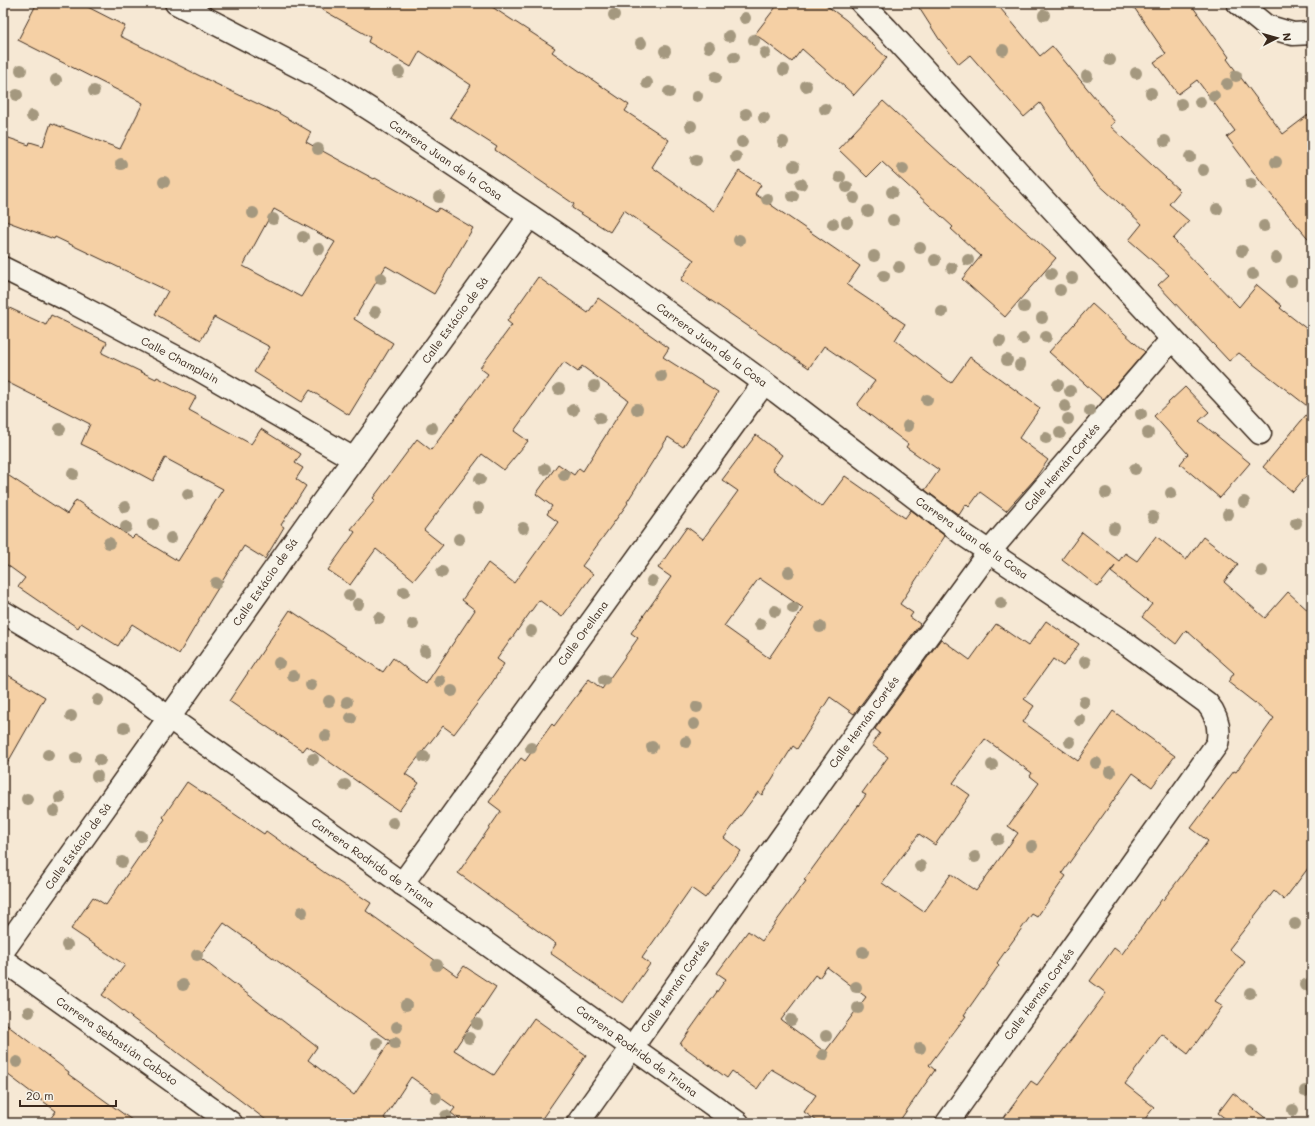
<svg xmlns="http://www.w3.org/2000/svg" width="1315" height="1126" viewBox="0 0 1315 1126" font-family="Mali,sans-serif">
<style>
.building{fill:#f5d0a5;stroke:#3b2a1e;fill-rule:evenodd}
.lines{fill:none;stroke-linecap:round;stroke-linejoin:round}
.minor-casing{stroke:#3b2a1e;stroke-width:25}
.minor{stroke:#f7f3e8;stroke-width:22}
.tree{fill:#a4987f}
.labels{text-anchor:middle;stroke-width:3.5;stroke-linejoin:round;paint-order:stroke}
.street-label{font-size:11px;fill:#3b2a1e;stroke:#f7f3e8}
</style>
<rect width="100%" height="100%" fill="#f6e8d4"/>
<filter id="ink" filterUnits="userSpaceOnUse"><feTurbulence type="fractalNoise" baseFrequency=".025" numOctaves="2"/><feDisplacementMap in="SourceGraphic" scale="8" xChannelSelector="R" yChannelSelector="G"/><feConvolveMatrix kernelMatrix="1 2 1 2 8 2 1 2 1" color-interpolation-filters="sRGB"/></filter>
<g filter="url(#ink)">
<g class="building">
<path d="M37,3H80L125,26L120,36L212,82L275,112V111L311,132L306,142L374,179L375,178L436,212L439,208L473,228L434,294L386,266L354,319L393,343L349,415L310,390L302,402L254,372L270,347L214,317L201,340L155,314L168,291L55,237L54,239L3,220V136L29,145L30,142L43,146L51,123L120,149L143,103L18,40ZM274,209L335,242L301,297L243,266Z"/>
<path d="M311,3H486L555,48L552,52L629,105L625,111L669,140L652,167L714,211L739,171L761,185L755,194L860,266L847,285L905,324L895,340L951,383L970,357L1040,408L1019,438L1048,460L1034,480L1006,511L980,492L969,507L966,504L959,515L925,490L939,470L906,447L908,444L857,405L875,381L824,346L809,368L681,280L694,260L624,210L610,232L572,208L574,204L495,150L497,147L450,117L471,85L420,51L411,67L368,42L370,37Z"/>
<path d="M779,3H823L846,20L887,58L854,95L802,49L792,62L755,34Z"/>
<path d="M916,3H996L1040,56L1052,46L1115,122L1110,126L1180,191L1169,204L1189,221L1173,239L1239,307L1257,285L1282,306L1280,308L1312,333V469L1293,492L1263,467L1311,409L1239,353L1229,361L1158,285L1169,275L1129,240L1142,224L1094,180L1040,103L1024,117L970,55L959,64L939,39Z"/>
<path d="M1131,3H1190L1229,57L1227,59L1283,134L1312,112V243L1263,185L1227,137L1235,131L1197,80L1178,94L1154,62L1166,54Z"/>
<path d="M883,101L1012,219L1056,258L1005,317L962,279L981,256L951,229L953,227L882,162L867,177L838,149Z"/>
<path d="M538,277L588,313L598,298L669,348L663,357L718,392L683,447L668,437L627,502L628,503L582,566L593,574L562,617L539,600L497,659L504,664L486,692L454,734L443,726L405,774L419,783L399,811L307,746L303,751L229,701L290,610L383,672L393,658L426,684L475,610L462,600L488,563L514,583L558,522L547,514L552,506L536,494L558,464L574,475L579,468L583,471L628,400L582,366L578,372L564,362L514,431L528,441L504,470L482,454L424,530L443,545L414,580L376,549L350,585L328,570L355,532L351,529L375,500L373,498L417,439L431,450L488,374L480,368L512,325L507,321Z"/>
<path d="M1092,304L1145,352L1103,400L1049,352Z"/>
<path d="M3,305L46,325L51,315L107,342L102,353L156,379L157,377L196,397L189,410L251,444L261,429L301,454L295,463L303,468L296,479L306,486L281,525L284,527L265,559L244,546L210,601L179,654L132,624L118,646L81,623L78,628L18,587L25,578L3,562V472L67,514L76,500L132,538L135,535L178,561L223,489L165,458L153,481L114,460L81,444L90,424L3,380Z"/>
<path d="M1185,387L1209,412L1199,421L1250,463L1220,498L1180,464L1188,454L1154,416Z"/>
<path d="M756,435L782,455L772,469L822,507L845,476L905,518L911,510L945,536L900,604L913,613L910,617L920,624L854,714L830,697L797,749L793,746L762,795L758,792L724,838L741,851L705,898L691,888L642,958L650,964L623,1003L550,953L556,944L458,873L501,811L489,802L521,758L525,761L552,724L554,726L589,679L602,689L638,638L631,633L671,577L658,568L687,527L703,539L738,491L722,480ZM759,578L803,608L769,658L724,626Z"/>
<path d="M1082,532L1119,561L1125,553L1137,561L1156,536L1186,560L1203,537L1238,564L1224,582L1265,618L1288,592L1312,614V863L1284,900L1274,891L1229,949L1245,962L1215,1001L1223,1006L1188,1054L1162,1034L1125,1084L1154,1107L1142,1123H1000L1031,1081L1037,1085L1106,993L1090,981L1114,948L1122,954L1162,899L1163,900L1208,841L1191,828L1234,771L1236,772L1274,718L1228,682L1234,673L1186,630L1176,644L1142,617L1152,604L1111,572L1115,566L1098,587L1062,559Z"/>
<path d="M1046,621L1079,644L1063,666L1053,659L1024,699L1034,706L1023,722L1078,761L1113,711L1175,756L1152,787L1133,773L1062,873L1066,876L1037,917L1032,914L997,963L999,965L964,1015L966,1016L929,1065L935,1070L898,1123H820L804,1112L816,1095L771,1069L757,1089L732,1071L727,1078L680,1044L726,979L717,973L748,931L762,941L806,881L804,880L866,795L862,793L888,757L872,745L880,733L875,729L941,639L970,660L996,624L1028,646ZM985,739L1032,773L1030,776L1039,783L1008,826L1018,833L976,891L951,874L924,912L882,883L919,834L935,845L970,795L953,783ZM827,967L866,997L825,1052L781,1020L815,975L819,978Z"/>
<path d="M3,672L45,697L3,771Z"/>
<path d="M187,782L264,834L266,831L325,873L371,903L366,911L457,976L464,966L496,987L454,1050L494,1075L534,1018L586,1055L539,1123H464L451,1113L455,1108L411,1077L384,1118L390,1123H270L102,995L125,965L71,929L93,897L106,905L165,819L163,817ZM224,923L390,1041L354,1095L308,1060L317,1047L199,957Z"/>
<path d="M3,1022L69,1072L68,1074L136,1123H47L56,1111L3,1071Z"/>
<path d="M1233,1093L1272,1123H1231L1218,1113Z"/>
</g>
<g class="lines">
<g class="minor-casing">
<g id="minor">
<path d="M176,3L326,81L376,113L530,216L605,267L777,392L964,535L1128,645L1207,703C1217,715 1221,728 1217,744L947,1123"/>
<path d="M862,3L886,28L1122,285L1260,433"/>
<path d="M1238,3L1266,26L1293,34L1312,33"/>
<path d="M3,268L70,301L191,365L354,459"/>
<path d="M3,612L112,677L738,1123"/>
<path d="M402,884L764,383"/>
<path d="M3,951L314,514L530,216"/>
<path d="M3,960L231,1123"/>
<path d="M578,1123L846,747L989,552L1172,339"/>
</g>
</g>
<use href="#minor" class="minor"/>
</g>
<g class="tree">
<circle cx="614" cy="15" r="6"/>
<circle cx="1044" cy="15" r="6"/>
<circle cx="745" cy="18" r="6"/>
<circle cx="729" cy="36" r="6"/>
<circle cx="754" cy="40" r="6"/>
<circle cx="641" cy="43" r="6"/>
<circle cx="709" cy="47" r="6"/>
<circle cx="1003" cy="50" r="6"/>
<circle cx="665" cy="51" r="6"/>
<circle cx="765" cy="53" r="6"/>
<circle cx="734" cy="57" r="6"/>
<circle cx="1110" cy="60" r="6"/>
<circle cx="21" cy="70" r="6"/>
<circle cx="784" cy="70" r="6"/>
<circle cx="399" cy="72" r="6"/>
<circle cx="1136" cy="73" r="6"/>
<circle cx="1087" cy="76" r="6"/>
<circle cx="1236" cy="76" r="6"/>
<circle cx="716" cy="77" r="6"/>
<circle cx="56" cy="80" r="6"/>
<circle cx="647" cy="83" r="6"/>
<circle cx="1227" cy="84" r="6"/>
<circle cx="806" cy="86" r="6"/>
<circle cx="94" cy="91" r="6"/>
<circle cx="669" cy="92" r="6"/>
<circle cx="1151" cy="93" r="6"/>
<circle cx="17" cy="95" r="6"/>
<circle cx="697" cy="96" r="6"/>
<circle cx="1214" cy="96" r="6"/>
<circle cx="1200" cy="102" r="6"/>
<circle cx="1181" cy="104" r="6"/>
<circle cx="825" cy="109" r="6"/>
<circle cx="746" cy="114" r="6"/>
<circle cx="32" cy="116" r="6"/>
<circle cx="764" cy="118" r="6"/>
<circle cx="691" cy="126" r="6"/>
<circle cx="1165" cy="141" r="6"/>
<circle cx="742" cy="142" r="6"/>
<circle cx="783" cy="142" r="6"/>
<circle cx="318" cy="149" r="6"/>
<circle cx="736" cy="157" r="6"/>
<circle cx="1190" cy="157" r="6"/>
<circle cx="696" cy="160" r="6"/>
<circle cx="1276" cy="162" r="6"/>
<circle cx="121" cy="164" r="6"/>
<circle cx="794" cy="166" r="6"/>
<circle cx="903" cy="169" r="6"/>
<circle cx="1203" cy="170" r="6"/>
<circle cx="840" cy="177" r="6"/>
<circle cx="164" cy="182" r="6"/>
<circle cx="801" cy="184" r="6"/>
<circle cx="1251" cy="184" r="6"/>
<circle cx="847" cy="187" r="6"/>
<circle cx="892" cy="192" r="6"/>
<circle cx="793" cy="196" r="6"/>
<circle cx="439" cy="197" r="6"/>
<circle cx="854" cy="198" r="6"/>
<circle cx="767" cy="199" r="6"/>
<circle cx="1217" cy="209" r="6"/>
<circle cx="868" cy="211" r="6"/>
<circle cx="253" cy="213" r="6"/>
<circle cx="273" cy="219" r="6"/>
<circle cx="893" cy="220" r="6"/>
<circle cx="847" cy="222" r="6"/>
<circle cx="833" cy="224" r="6"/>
<circle cx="1264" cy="226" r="6"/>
<circle cx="303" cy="237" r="6"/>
<circle cx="739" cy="240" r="6"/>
<circle cx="920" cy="248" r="6"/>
<circle cx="319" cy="249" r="6"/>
<circle cx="1242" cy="251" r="6"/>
<circle cx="874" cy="256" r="6"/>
<circle cx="1276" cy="258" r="6"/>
<circle cx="935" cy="260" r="6"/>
<circle cx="968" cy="260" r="6"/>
<circle cx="899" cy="267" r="6"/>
<circle cx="952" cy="268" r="6"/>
<circle cx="1051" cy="274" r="6"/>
<circle cx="1253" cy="274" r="6"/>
<circle cx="884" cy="276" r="6"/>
<circle cx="381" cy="278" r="6"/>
<circle cx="1072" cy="278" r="6"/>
<circle cx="1291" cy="281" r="6"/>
<circle cx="1060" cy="290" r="6"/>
<circle cx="1024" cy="307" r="6"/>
<circle cx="375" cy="312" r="6"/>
<circle cx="942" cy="312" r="6"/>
<circle cx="1042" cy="318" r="6"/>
<circle cx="1046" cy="337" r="6"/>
<circle cx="1023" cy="339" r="6"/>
<circle cx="1000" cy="341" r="6"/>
<circle cx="1007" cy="360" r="6"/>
<circle cx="1020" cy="365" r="6"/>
<circle cx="661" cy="376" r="6"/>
<circle cx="1058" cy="385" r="6"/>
<circle cx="594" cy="386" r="6"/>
<circle cx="559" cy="389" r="6"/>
<circle cx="1070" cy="391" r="6"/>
<circle cx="927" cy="400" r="6"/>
<circle cx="1065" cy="406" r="6"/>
<circle cx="637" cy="409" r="6"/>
<circle cx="573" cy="410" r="6"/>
<circle cx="1090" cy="411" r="6"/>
<circle cx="1141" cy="414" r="6"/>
<circle cx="600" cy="418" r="6"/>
<circle cx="1068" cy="419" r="6"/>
<circle cx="908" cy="426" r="6"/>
<circle cx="432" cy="428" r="6"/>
<circle cx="60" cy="429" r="6"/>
<circle cx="1060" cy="433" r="6"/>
<circle cx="1148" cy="433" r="6"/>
<circle cx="1046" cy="438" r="6"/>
<circle cx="545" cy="469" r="6"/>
<circle cx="1135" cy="469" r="6"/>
<circle cx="73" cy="474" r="6"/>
<circle cx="564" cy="475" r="6"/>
<circle cx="480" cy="479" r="6"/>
<circle cx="1106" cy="493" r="6"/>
<circle cx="1171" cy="493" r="6"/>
<circle cx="188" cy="494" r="6"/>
<circle cx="1244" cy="502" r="6"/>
<circle cx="125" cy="507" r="6"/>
<circle cx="478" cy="508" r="6"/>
<circle cx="1228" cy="514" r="6"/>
<circle cx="1153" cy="517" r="6"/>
<circle cx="1296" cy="523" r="6"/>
<circle cx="153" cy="524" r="6"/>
<circle cx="126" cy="527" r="6"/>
<circle cx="523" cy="528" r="6"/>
<circle cx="1114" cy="528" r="6"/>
<circle cx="171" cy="538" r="6"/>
<circle cx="459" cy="539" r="6"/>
<circle cx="109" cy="543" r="6"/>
<circle cx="1262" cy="571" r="6"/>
<circle cx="442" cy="572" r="6"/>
<circle cx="789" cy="572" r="6"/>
<circle cx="652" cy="581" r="6"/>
<circle cx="216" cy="583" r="6"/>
<circle cx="404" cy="592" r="6"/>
<circle cx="349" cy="595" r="6"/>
<circle cx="1001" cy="603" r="6"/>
<circle cx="358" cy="604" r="6"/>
<circle cx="793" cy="608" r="6"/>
<circle cx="775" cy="611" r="6"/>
<circle cx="379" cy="618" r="6"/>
<circle cx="413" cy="624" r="6"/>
<circle cx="760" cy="624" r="6"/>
<circle cx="820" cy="627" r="6"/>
<circle cx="531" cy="631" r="6"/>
<circle cx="425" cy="651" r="6"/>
<circle cx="1085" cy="662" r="6"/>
<circle cx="279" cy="663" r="6"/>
<circle cx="293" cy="676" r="6"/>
<circle cx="604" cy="680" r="6"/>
<circle cx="440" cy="681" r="6"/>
<circle cx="311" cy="685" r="6"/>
<circle cx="452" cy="691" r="6"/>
<circle cx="98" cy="700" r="6"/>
<circle cx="329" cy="701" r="6"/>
<circle cx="347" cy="702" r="6"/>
<circle cx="1084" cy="702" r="6"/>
<circle cx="697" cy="707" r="6"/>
<circle cx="71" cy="716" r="6"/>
<circle cx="351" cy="718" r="6"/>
<circle cx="1080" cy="720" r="6"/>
<circle cx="694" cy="724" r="6"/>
<circle cx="124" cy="728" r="6"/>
<circle cx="326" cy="736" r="6"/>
<circle cx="686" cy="742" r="6"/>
<circle cx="1070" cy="742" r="6"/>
<circle cx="652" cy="747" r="6"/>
<circle cx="531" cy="748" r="6"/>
<circle cx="48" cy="755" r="6"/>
<circle cx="424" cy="757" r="6"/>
<circle cx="76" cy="758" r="6"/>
<circle cx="313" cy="759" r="6"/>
<circle cx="100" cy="760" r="6"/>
<circle cx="1096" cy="763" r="6"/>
<circle cx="992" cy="765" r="6"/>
<circle cx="1110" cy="772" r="6"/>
<circle cx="97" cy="776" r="6"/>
<circle cx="345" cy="785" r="6"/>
<circle cx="60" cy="798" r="6"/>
<circle cx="27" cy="799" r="6"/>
<circle cx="54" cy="811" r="6"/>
<circle cx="393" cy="823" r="6"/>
<circle cx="141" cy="836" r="6"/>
<circle cx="998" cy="839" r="6"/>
<circle cx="1032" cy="846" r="6"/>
<circle cx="975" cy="857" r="6"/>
<circle cx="122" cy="862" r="6"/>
<circle cx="920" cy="866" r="6"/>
<circle cx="302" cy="912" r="6"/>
<circle cx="1295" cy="924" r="6"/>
<circle cx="67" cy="945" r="6"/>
<circle cx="863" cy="952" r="6"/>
<circle cx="197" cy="955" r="6"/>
<circle cx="437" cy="965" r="6"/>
<circle cx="183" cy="985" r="6"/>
<circle cx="1305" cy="985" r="6"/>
<circle cx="856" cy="987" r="6"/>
<circle cx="1250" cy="993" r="6"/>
<circle cx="406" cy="1005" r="6"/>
<circle cx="858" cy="1008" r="6"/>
<circle cx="29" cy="1012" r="6"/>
<circle cx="791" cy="1020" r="6"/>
<circle cx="477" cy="1024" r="6"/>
<circle cx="397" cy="1027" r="6"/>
<circle cx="826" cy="1036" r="6"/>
<circle cx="469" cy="1038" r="6"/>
<circle cx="377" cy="1043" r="6"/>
<circle cx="395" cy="1043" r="6"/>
<circle cx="920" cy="1048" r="6"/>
<circle cx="1252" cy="1051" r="6"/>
<circle cx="823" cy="1055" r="6"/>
<circle cx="17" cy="1062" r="6"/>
<circle cx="1305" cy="1091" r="6"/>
<circle cx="436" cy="1098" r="6"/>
<circle cx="1293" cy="1110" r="6"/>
<circle cx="446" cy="1116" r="6"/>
</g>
</g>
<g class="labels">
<g class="street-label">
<text transform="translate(446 160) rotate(34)" y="4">Carrera Juan de la Cosa</text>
<text transform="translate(455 320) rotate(-54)" y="4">Calle Estácio de Sá</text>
<text transform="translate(712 345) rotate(36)" y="4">Carrera Juan de la Cosa</text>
<text transform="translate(180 360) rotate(28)" y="4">Calle Champlain</text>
<text transform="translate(1062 467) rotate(-50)" y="4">Calle Hernán Cortés</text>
<text transform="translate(972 538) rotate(35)" y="4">Carrera Juan de la Cosa</text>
<text transform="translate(265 582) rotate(-55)" y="4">Calle Estácio de Sá</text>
<text transform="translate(583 633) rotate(-54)" y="4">Calle Orellana</text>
<text transform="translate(864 722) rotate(-54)" y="4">Calle Hernán Cortés</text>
<text transform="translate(78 846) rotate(-54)" y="4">Calle Estácio de Sá</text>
<text transform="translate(373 863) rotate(35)" y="4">Carrera Rodrido de Triana</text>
<text transform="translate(675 986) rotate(-55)" y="4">Calle Hernán Cortés</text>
<text transform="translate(1039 994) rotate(-54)" y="4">Calle Hernán Cortés</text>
<text transform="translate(117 1041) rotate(35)" y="4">Carrera Sebastián Caboto</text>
<text transform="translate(637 1051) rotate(36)" y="4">Carrera Rodrido de Triana</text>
</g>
</g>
<rect width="1315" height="1126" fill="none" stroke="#f7f3e8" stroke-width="16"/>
<rect x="8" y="8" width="1299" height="1110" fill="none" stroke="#3b2a1e" stroke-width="1.5" filter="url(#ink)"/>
<g transform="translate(1277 38) rotate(84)" stroke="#f7f3e8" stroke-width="3" paint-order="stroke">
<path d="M0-3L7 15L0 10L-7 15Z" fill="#3b2a1e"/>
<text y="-6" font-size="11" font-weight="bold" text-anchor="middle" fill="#3b2a1e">N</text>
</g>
<path d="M20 1100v6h96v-6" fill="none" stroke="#3b2a1e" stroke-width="2"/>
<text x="26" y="1100" font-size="12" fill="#3b2a1e" stroke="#f7f3e8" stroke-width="3" paint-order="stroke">20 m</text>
</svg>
